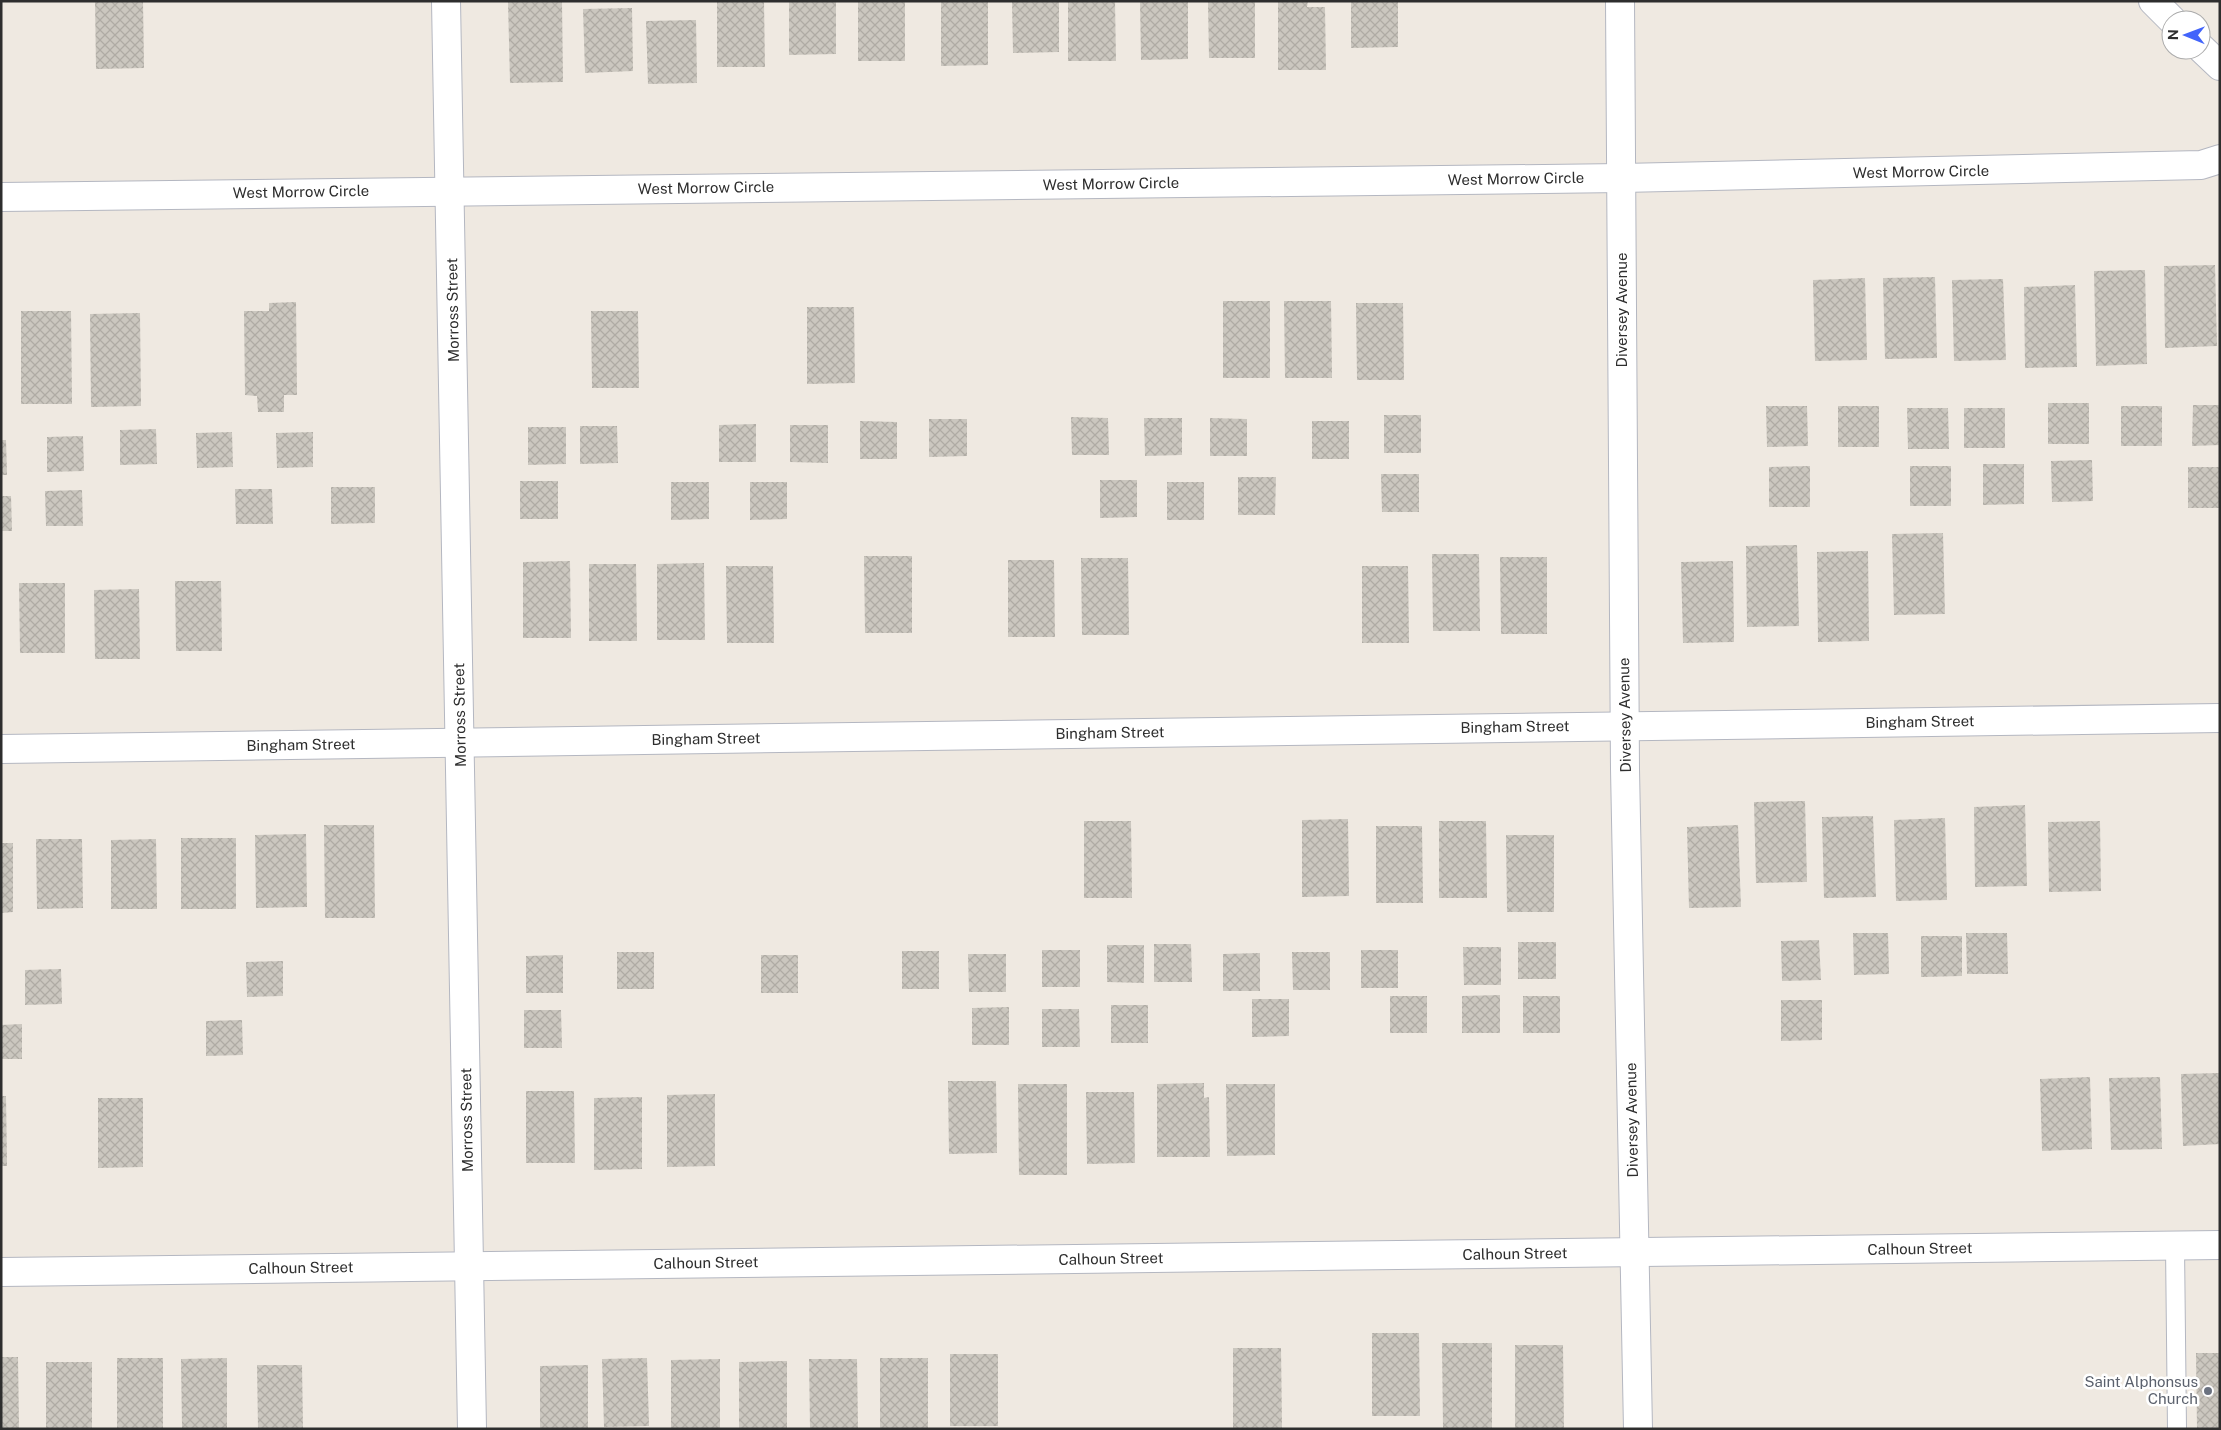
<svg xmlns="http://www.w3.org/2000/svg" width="2221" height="1430" viewBox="0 0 2221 1430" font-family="'Public Sans',sans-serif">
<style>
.building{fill:url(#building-cross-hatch)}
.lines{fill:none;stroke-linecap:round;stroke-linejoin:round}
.service-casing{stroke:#b4b7c1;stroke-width:20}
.minor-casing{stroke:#b4b7c1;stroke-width:30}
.service{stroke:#fff;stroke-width:18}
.minor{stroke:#fff;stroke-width:28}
.worship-dot{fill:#6b7280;stroke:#fff;stroke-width:2}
.labels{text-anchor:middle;stroke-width:5;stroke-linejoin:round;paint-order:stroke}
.street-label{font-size:15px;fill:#2e2e2e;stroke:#fff}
.worship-label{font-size:15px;fill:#5b616d;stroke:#fff;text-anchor:end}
</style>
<defs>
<pattern id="building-cross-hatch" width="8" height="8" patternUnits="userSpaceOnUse" patternTransform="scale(1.25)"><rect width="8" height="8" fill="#cbc7bf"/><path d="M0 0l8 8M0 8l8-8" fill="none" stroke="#afaba4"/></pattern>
</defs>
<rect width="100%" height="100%" fill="#efe9e1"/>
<g class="building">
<path d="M95,1H143L144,68L96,69Z"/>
<path d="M508,1H562L563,82L510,83Z"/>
<path d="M717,1H764L765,67H717Z"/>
<path d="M789,1H836V54L789,55Z"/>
<rect x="858" y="1" width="47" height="60"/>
<path d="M941,1H988V65L941,66Z"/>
<path d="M1012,1H1059V52L1013,53Z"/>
<path d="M1068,1H1115L1116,61H1068Z"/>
<path d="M1140,1H1188V59L1141,60Z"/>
<path d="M1208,1H1255V58H1209Z"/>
<path d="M1278,1H1308L1307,7H1325L1326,70H1278Z"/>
<path d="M1351,1H1398V47L1351,48Z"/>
<path d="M632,8L633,71L585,73L583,9Z"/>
<path d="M696,20L697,83L648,84L646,21Z"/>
<path d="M2215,265L2217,346L2165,348L2164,266Z"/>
<path d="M2145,270L2147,364L2096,366L2094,271Z"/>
<path d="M1935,277L1937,358L1885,359L1883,278Z"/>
<path d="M1865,278L1867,360L1815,361L1813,280Z"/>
<path d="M2003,279L2006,360L1954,361L1952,280Z"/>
<path d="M2075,285L2077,367L2025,368L2024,287Z"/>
<rect x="1223" y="301" width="47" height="77"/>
<path d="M1284,301H1331L1332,378H1285Z"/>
<path d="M296,302L297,395H284V412H258L257,396L245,395L244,311H269V303Z"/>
<path d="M1356,303H1403L1404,380H1357Z"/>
<path d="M807,307H854L855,383L807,384Z"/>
<path d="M21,311H71L72,404H21Z"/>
<path d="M591,311H638L639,388H592Z"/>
<path d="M140,313L141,406L91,407L90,314Z"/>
<rect x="2048" y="403" width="41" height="41"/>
<path d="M2193,405H2220V445L2192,446Z"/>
<path d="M1766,406H1807L1808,446L1767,447Z"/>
<rect x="1838" y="406" width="41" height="41"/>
<rect x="2121" y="406" width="41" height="40"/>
<path d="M1907,408H1948L1949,449H1908Z"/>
<rect x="1964" y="408" width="41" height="40"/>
<rect x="1384" y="415" width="37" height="38"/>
<path d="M1071,417L1108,418L1109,455H1072Z"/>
<path d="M1144,418H1182V455L1145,456Z"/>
<path d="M1210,418L1247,419V456H1210Z"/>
<path d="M929,419H967V456L929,457Z"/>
<path d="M860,421L897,422V459H860Z"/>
<rect x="1312" y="421" width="37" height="38"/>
<path d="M756,424V462H719V425Z"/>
<path d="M790,425H828V463L790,462Z"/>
<path d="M580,426H617L618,463L580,464Z"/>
<path d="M528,427H566V464L528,465Z"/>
<path d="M156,429L157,464L120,465V430Z"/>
<path d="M232,432L233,467L197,468L196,433Z"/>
<path d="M313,432V467L277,468L276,433Z"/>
<path d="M83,436L84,471L47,472V437Z"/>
<path d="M1,440H6L7,475H1Z"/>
<path d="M2092,460L2093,501L2052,502L2051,461Z"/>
<path d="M1983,464H2024V504L1983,505Z"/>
<path d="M1810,466V507H1769V467Z"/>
<rect x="1910" y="466" width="41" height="40"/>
<rect x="2188" y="467" width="32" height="41"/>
<path d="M1381,474H1419V512H1382Z"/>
<path d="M1238,477H1276L1275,515H1238Z"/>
<path d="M1100,480H1137V517L1100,518Z"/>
<rect x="520" y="481" width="38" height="38"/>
<path d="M671,482H709V519L671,520Z"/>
<path d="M750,482H787V519L750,520Z"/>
<rect x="1167" y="482" width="37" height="38"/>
<path d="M331,487H375V523L331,524Z"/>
<path d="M235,489H272L273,524H236Z"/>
<path d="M82,490L83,526H46L45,491Z"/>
<path d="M1,496H11L12,531H1Z"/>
<path d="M1943,533L1945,614L1894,615L1892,534Z"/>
<path d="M1797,545L1799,626L1747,627L1746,546Z"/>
<path d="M1868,551L1869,641L1818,642L1817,552Z"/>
<path d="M1432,554H1479L1480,631H1433Z"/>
<path d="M864,556H912V633H865Z"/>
<path d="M1500,557H1547V634H1501Z"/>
<path d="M1081,558H1128L1129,635H1082Z"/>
<path d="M1008,560H1054L1055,637H1008Z"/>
<path d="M570,561L571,638H523V562Z"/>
<path d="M1733,561L1734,642L1683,643L1681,562Z"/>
<path d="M704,563L705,640H657V564Z"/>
<path d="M589,564H636L637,641H589Z"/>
<path d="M726,566H773L774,643H727Z"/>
<path d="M1362,566H1408L1409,643H1362Z"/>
<path d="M175,581H221L222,651H176Z"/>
<path d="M19,583H65V653H20Z"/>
<path d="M139,589L140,659H95L94,590Z"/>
<path d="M1805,801L1807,882L1756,883L1754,802Z"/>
<path d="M2025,805L2027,886L1975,887L1974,807Z"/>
<path d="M1873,816L1876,897L1824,898L1822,817Z"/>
<path d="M1945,818L1947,900L1896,901L1894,820Z"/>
<path d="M1348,819L1349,896L1302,897V820Z"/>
<path d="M1084,821H1131L1132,898H1084Z"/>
<path d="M1439,821H1486L1487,898H1439Z"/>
<path d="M2100,821L2101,891L2049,892L2048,822Z"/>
<path d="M324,825H374L375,918H325Z"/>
<path d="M1738,825L1741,907L1689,908L1687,827Z"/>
<path d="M1376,826H1422L1423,903H1376Z"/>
<path d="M306,834L307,907L256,908L255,835Z"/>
<path d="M1506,835H1554V912H1507Z"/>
<rect x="181" y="838" width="55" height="71"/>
<path d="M36,839H82L83,908L37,909Z"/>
<path d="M156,839L157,909H111V840Z"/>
<path d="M1,843H13V912L1,913Z"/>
<path d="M1853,933H1888L1889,974L1854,975Z"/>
<path d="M1966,933H2007L2008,974H1967Z"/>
<path d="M1921,936H1962V976L1921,977Z"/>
<path d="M1819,940L1821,980L1782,981L1781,941Z"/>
<rect x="1518" y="942" width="38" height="37"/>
<path d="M1154,944H1191L1192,982H1154Z"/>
<path d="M1107,945H1144V983L1107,982Z"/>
<path d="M1463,947H1501V985H1464Z"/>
<rect x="1042" y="950" width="38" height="37"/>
<rect x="1361" y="950" width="37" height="38"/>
<rect x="902" y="951" width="37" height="38"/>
<rect x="617" y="952" width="37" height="37"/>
<path d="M1292,952H1330V990H1293Z"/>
<path d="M1260,953V991H1223V954Z"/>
<path d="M968,954H1006V992H969Z"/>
<path d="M563,955V993H526V956Z"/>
<rect x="761" y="955" width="37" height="38"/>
<path d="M283,961V996L247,997L246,962Z"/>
<path d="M61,969L62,1004L25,1005V970Z"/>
<path d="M1500,995V1033H1462V996Z"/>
<rect x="1390" y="996" width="37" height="37"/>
<rect x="1523" y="996" width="37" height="37"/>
<path d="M1252,999H1289V1036L1252,1037Z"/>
<path d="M1781,1000H1822V1040L1781,1041Z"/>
<rect x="1111" y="1005" width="37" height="38"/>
<path d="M1009,1007V1045H972V1008Z"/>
<path d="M1042,1009H1079L1080,1047H1042Z"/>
<path d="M524,1010H561L562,1048H524Z"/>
<path d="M242,1020L243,1055L206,1056V1021Z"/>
<path d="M22,1024V1059H1V1025Z"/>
<path d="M2220,1073V1144L2183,1146L2181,1074Z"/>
<path d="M2090,1077L2092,1149L2042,1151L2040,1079Z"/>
<path d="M2160,1077L2162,1149L2111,1150L2109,1078Z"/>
<path d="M948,1081H996L997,1153L949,1154Z"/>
<path d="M1204,1083V1098L1209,1097L1210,1157H1157V1084Z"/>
<path d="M1018,1084H1067V1175H1019Z"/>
<path d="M1226,1084H1275V1155L1227,1156Z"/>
<path d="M526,1091H574L575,1163H526Z"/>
<path d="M1086,1092H1134L1135,1163L1087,1164Z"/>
<path d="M715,1094V1166L667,1167V1095Z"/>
<path d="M1,1096H6L7,1166H1Z"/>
<path d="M642,1097V1169L594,1170V1098Z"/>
<path d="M98,1098H143V1167L98,1168Z"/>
<path d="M1372,1333H1419L1420,1416H1372Z"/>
<path d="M1442,1343H1492V1429H1443Z"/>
<path d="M1515,1345H1563L1564,1429H1515Z"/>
<path d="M1233,1348H1281L1282,1429H1233Z"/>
<path d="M2196,1353H2220V1429H2197Z"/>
<rect x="950" y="1354" width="48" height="72"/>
<path d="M1,1357H18L19,1429H1Z"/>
<rect x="117" y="1358" width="46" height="70"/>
<path d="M227,1358V1428H182L181,1359Z"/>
<path d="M647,1358L649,1426L604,1427L602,1359Z"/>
<rect x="880" y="1358" width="48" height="71"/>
<path d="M720,1359V1429H671V1360Z"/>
<path d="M809,1359H857L858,1429H810Z"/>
<path d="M787,1361V1429H739V1362Z"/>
<rect x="46" y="1362" width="46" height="67"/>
<path d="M257,1365H302L303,1429H258Z"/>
<path d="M588,1365V1429H540V1366Z"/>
</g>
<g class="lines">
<g class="service-casing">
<path id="service" d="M2175,1246L2177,1429"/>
</g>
<g class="minor-casing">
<g id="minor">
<path d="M446,1L472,1429"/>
<path d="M1620,1L1625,769L1638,1429"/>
<path d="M2153,1L2172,20"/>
<path d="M2201,48L2220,66"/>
<path d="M1,197L1622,178L2201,165L2220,159"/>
<path d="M1,749L2220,718"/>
<path d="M1,1272L2220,1245"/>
</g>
</g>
<use href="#service" class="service"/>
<use href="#minor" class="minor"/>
</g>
<circle class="worship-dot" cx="2208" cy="1391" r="5"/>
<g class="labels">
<g class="street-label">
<text transform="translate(1921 172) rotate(-1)" y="5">West Morrow Circle</text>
<text transform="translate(1516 179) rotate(-1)" y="5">West Morrow Circle</text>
<text transform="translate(1111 184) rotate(-1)" y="5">West Morrow Circle</text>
<text transform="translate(706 188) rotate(-1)" y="5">West Morrow Circle</text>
<text transform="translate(301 192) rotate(-1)" y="5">West Morrow Circle</text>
<text transform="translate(453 310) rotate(-91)" y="5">Morross Street</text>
<text transform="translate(1622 310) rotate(-90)" y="5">Diversey Avenue</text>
<text transform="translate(460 715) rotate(-91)" y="5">Morross Street</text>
<text transform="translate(1625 715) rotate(-91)" y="5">Diversey Avenue</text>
<text transform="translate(1920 722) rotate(-1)" y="5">Bingham Street</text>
<text transform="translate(1515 727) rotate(-1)" y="5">Bingham Street</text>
<text transform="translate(1110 733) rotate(-1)" y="5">Bingham Street</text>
<text transform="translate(706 739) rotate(-1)" y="5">Bingham Street</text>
<text transform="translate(301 745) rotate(-1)" y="5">Bingham Street</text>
<text transform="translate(467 1120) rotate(-91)" y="5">Morross Street</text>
<text transform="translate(1632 1120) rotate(-91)" y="5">Diversey Avenue</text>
<text transform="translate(1920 1249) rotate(-1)" y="5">Calhoun Street</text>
<text transform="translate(1515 1254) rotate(-1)" y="5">Calhoun Street</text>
<text transform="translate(1111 1259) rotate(-1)" y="5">Calhoun Street</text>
<text transform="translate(706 1263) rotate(-1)" y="5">Calhoun Street</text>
<text transform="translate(301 1268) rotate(-1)" y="5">Calhoun Street</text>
</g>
<g class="worship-label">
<text x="2198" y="1387">Saint Alphonsus<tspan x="2198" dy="17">Church</tspan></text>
</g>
</g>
<rect width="2221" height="1430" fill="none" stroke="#2e2e2e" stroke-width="5"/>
<g transform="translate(2186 35) rotate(271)"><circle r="24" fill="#ffffff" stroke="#ababab"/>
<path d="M0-4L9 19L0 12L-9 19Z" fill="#4264fb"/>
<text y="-8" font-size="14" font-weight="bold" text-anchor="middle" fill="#2e2e2e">N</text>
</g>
</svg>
